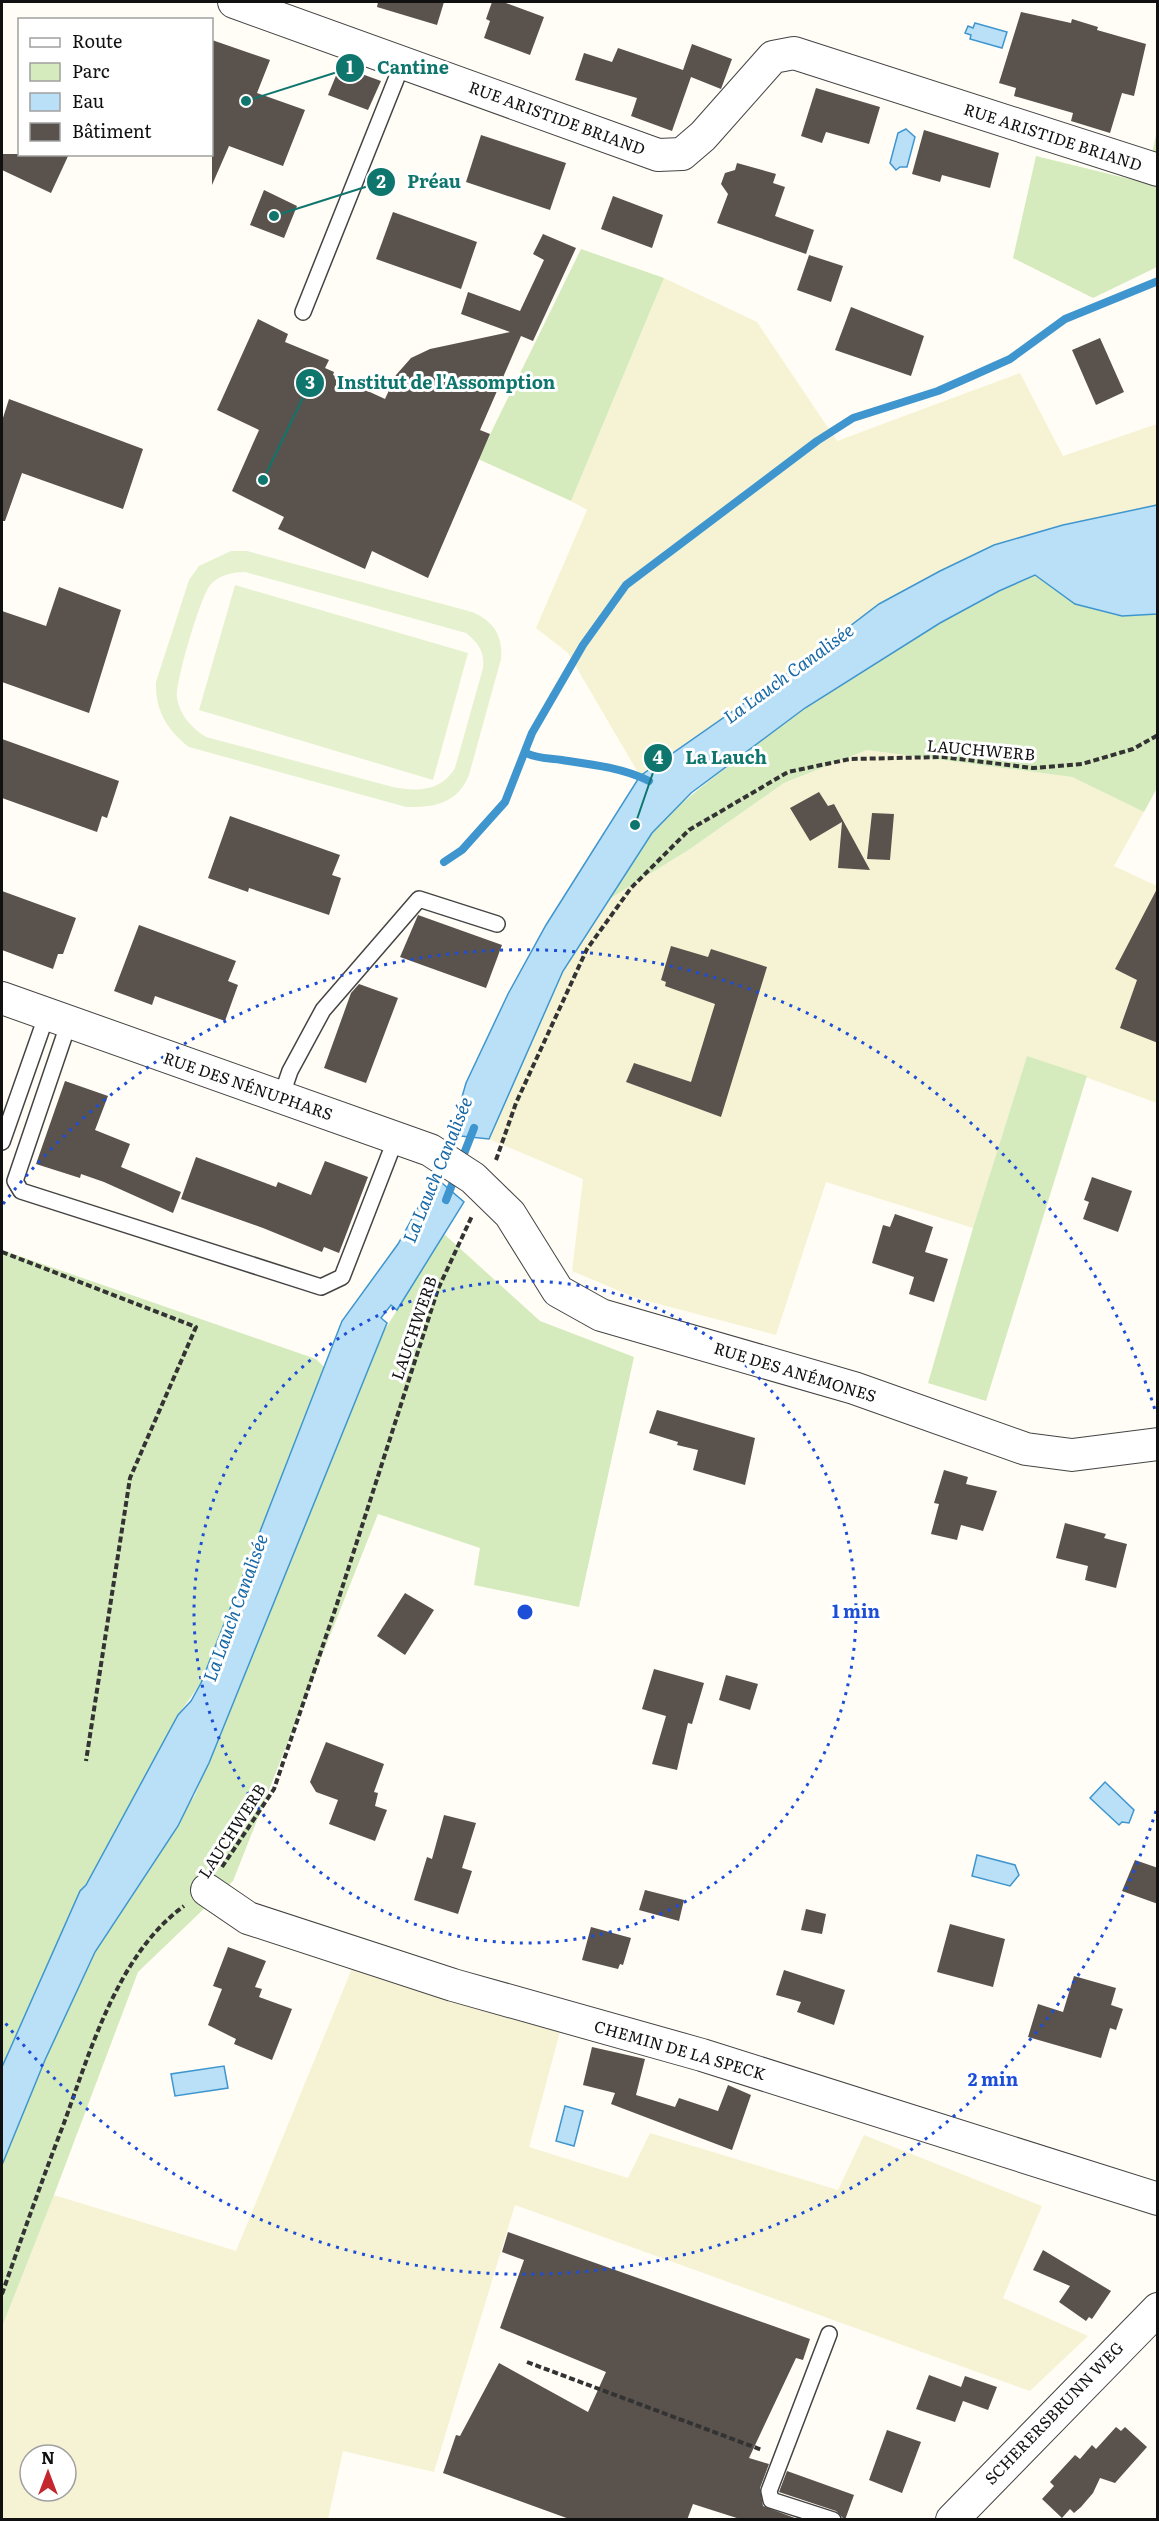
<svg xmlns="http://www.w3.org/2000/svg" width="1159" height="2521" viewBox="0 0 1159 2521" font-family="Literata,serif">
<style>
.farmland{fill:#f6f3d4;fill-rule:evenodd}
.green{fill:#d5ebbd}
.pitch{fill:#e6f2cf;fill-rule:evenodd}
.water{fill:#b9e0f7;stroke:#3f96cf;stroke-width:1.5}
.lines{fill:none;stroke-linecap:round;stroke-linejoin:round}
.stream{stroke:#3f96cf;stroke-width:8}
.building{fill:#5a524d}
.lane-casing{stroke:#444;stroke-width:18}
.street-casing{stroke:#444;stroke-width:34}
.path{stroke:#333;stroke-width:4;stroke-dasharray:6 3;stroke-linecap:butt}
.lane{stroke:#fff;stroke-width:15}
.street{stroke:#fff;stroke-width:32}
.ring{fill:none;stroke:#1d4ed8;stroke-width:3;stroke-dasharray:3 6}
.labels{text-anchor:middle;stroke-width:6;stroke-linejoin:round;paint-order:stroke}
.street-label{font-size:16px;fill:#111;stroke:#fff}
.water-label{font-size:18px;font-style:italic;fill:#1768a6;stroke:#fff}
.centre{fill:#1d4ed8;stroke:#fff;stroke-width:3}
.ring-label{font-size:18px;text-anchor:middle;font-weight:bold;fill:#1d4ed8;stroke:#fff;stroke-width:6;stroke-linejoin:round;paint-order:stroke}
.leader{fill:none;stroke:#0f766e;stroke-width:2}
.callout-dot{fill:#0f766e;stroke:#fff;stroke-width:2}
.mark-label{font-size:18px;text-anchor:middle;font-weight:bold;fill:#fff}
.callout-label{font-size:18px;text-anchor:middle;font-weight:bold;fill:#0f766e;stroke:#fff;stroke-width:6;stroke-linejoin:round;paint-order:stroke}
</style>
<rect width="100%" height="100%" fill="#fffdf5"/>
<g class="farmland">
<path d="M664,278L757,322L837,441L1020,373L1063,456L1157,424V505L1063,525L994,545L940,571L879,604L799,665L640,776L568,653L536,628L587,510L571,501Z"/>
<path d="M867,750L1072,777L1144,812L1114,866L1157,886V1103L1027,1056L973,1228L826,1182L776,1335L636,1298L572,1271L583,1179L489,1139L563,971L606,901L690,849L784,783Z"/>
<path d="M353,1966L561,2028L529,2147L628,2178L650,2133L838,2190L864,2135L1042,2206L1003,2298L1088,2336L1030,2391L515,2205L434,2472L343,2451L328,2519L2,2520V2327L54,2195L236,2251ZM30,2455H66V2491H30Z"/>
</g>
<g class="green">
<path d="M1157,130V267L1093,298L1013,258L1036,156L1146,183Z"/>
<path d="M581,249L664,278L571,501L478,459Z"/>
<path d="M1035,575L1075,604L1122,616L1157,614V788L1144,812L1072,777L867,750L784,783L690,849L606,901C620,879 634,853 652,833C679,802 710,781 741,756C831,686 930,621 1035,575Z"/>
<path d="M1027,1056L1087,1076L986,1401L928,1383L973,1228Z"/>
<path d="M444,1234L540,1321L634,1357L579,1607L474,1585L480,1548L378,1514L233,1881L138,1972L54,2195L2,2327V2165L45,2060L95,1952L195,1795L381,1336Z"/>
<path d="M2,1250L316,1359L324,1367L201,1683L178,1715L86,1885L80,1891L2,2067Z"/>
</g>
<g class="pitch">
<path d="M231,551H247L472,612C494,621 503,636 501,659L469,775C458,803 434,808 406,807L189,747C167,730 155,710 156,682L189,580L199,566ZM245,572L466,633C478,643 485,651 483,668L455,768C441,791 418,792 393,787L206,737C191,727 180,716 177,698C175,683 201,594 211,584C220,575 232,572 245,572Z"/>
<path d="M235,585L468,653L433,780L199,710Z"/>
</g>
<g class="water">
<path d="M975,23L1007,32L1002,48L970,39L971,35L965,33L968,26L973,28Z"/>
<path d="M906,129L915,137L907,167H900L896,170L890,163L898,133Z"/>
<path d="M1157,505V614L1122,616L1075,604L1035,575L999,591L940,623L805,708L691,793L652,833L563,971L489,1139L451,1135L466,1083L508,994L546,925L640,776L799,665L879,604L940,571L994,545L1063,525Z"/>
<path d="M435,1177L464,1202L397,1310L391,1305L381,1318L387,1323L209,1763L178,1826L95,1952L45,2060L2,2165V2067L80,1891L86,1885L178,1715L191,1701L201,1683L342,1321L398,1244Z"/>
<path d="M1105,1782L1134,1810L1129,1823L1122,1822L1119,1825L1090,1798Z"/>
<path d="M977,1855L1015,1865L1019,1875L1010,1886L972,1876Z"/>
<path d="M224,2066L228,2088L175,2096L171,2074Z"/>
<path d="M565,2106L583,2111L574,2146L556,2141Z"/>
</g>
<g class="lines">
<g class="stream">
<path d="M526,753C538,759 549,758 562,760C590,764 624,768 649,781"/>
<path d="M444,862L462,850L505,802L532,733L583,645L626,585L817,441L853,418L938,391L972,376L1010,359L1065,319L1158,281"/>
<path d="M446,1200L474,1128"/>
</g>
</g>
<g class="building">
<path d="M378,2H444L437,25L377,7Z"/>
<path d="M492,2H503L544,17L530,55L484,38L490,21L486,19Z"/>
<path d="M1021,12L1071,23L1072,19L1098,27L1097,30L1146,44L1134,96L1122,93L1110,133L1071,121L1073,113L1014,96L1016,88L999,83Z"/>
<path d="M212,40L270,60L257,93L305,110L283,166L229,146L212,185Z"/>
<path d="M692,44L732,59L721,89L691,77L672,131L631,116L637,98L575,80L584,53L612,62L618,48L683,70Z"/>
<path d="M340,66L381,81L368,110L328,95Z"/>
<path d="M816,88L880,107L869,144L826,132L822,143L801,136Z"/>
<path d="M924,130L999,153L990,188L942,175L940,182L912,174Z"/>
<path d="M481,135L566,163L550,210L466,182Z"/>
<path d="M2,154H69L51,193L2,170Z"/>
<path d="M737,163L776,174L773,183L785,187L775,216L814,230L806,254L717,223L728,194L721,184L725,173L735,170Z"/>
<path d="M264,190L297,206L284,238L250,225Z"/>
<path d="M613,196L663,215L652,248L601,229Z"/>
<path d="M393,212L477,242L461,289L376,259Z"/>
<path d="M543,234L576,248L533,341L521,336L480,430L490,434L428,578L372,551L365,569L278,529L284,517L232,491L259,430L217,410L258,319L288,334L285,342L329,360L325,368L334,372L333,375L385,399L396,375L411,358L430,349L510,332L461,314L468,292L520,311L544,260L533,254Z"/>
<path d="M809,255L843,266L831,302L797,290Z"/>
<path d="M851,307L924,336L911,376L835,350Z"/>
<path d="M1100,338L1124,392L1096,405L1072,350Z"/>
<path d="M9,399L143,449L123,509L22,473L5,521H2V421Z"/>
<path d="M59,587L121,610L89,713L2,682V611L46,626Z"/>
<path d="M2,739L119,781L107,818L102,816L97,832L2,798Z"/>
<path d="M819,792L828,806L834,804L870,870L838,868L842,822L810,841L790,808Z"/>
<path d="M872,813L894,814L890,860L867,859Z"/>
<path d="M230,816L340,855L332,875L341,878L329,915L249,888L248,892L208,878Z"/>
<path d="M1158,887V1043L1120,1028L1137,980L1115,969Z"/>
<path d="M2,891L76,918L63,954H58L53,969L2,950Z"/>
<path d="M418,915L502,945L486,988L400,957Z"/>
<path d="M139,925L236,961L228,981L238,985L225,1021L155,996L152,1005L114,991Z"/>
<path d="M671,946L708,957L711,949L767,967L721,1117L626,1082L634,1063L691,1082L715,1004L665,986L666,982L661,980Z"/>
<path d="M359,984L398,998L366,1083L324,1068L351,993Z"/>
<path d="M65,1081L108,1096L95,1130L130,1144L121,1167L181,1192L173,1213L104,1182L81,1174L80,1178L36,1164Z"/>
<path d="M196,1157L276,1187L278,1182L311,1195L325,1161L368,1177L339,1253L324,1247L322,1252L263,1228L181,1199Z"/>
<path d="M1092,1177L1132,1191L1118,1232L1083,1219L1089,1202L1084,1200Z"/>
<path d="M895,1214L933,1227L925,1252L948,1259L934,1302L909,1294L914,1277L872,1263L883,1225L890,1227Z"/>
<path d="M657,1410L755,1438L745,1485L693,1470L698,1450L677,1445L678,1442L649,1433Z"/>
<path d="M944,1470L968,1477L966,1484L997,1491L983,1531L961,1525L957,1540L931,1534L939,1504L934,1503Z"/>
<path d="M1065,1523L1106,1534L1104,1538L1127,1544L1116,1588L1085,1580L1088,1566L1056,1558Z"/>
<path d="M405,1593L434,1610L405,1655L377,1636Z"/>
<path d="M654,1669L704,1683L692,1724L688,1723L677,1770L652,1764L666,1716L642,1709Z"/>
<path d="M726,1675L758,1684L750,1710L719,1700Z"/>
<path d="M326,1742L384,1764L374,1792L378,1793L375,1806L387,1810L375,1841L329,1824L338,1800L316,1792L310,1782Z"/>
<path d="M444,1815L476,1823L462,1868L472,1871L458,1914L414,1900L427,1857L432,1859Z"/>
<path d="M1135,1860L1158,1868V1904L1122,1891Z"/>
<path d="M645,1890L684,1900L679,1921L639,1910Z"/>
<path d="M806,1909L826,1914L822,1934L801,1930Z"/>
<path d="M950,1924L1005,1939L993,1987L937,1972Z"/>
<path d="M591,1927L631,1938L623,1965L620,1964L618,1969L582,1960Z"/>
<path d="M228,1947L266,1961L255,1987L262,1989L259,1997L292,2009L272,2060L234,2044L236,2039L208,2025L222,1989L213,1986Z"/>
<path d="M784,1970L845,1990L834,2025L797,2012L801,2002L776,1995Z"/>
<path d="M1074,1976L1116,1988L1111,2005L1123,2009L1116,2030L1110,2028L1101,2058L1028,2037L1038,2004L1063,2012Z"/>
<path d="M592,2047L645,2059L636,2095L675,2107L679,2098L718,2111L728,2085L751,2095L732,2150L611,2104L615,2093L583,2085Z"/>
<path d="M508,2232L810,2339L803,2360L796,2358L749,2458L769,2464L760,2488L763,2506L800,2520H743L693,2504L687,2520H572L443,2473L456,2435L460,2436L499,2363L588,2412L606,2372L500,2328L524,2260L502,2252Z"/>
<path d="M1043,2250L1111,2291L1092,2319L1089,2317L1086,2321L1059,2302L1070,2286L1033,2270Z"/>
<path d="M929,2375L961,2387L965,2376L997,2387L988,2410L963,2401L955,2422L916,2409Z"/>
<path d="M1116,2427L1121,2431L1125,2427L1147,2447L1115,2483L1100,2478L1093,2493L1081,2507L1074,2513L1070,2509L1062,2518L1042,2499L1054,2486L1050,2482L1075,2455L1080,2459L1092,2445L1096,2449Z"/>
<path d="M887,2430L921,2442L902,2493L869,2480Z"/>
<path d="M787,2471L854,2495L845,2520L836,2511L779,2492Z"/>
</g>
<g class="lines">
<g class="lane-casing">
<g id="lane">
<path d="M303,312L403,62"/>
<path d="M69,1022L15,1181L21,1191L321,1287L342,1277L396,1138"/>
<path d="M281,1097L290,1071L323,1010L419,899L497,924"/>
<path d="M2,1142L47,1014"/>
<path d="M829,2334L769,2491L771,2500L833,2520"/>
</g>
</g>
<g class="street-casing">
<g id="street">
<path d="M234,2L658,155L682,154L703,136L773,57L794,53L1158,170"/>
<path d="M2,998L430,1150L473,1178L510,1214L558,1291L601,1315L854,1388L1026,1449L1072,1455L1158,1444"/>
<path d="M207,1890L248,1918L453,1985L702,2055L1158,2199"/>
<path d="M952,2520L1158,2309"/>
</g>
</g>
<g class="path">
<path d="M496,1160L516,1103L587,949L631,888L689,830L788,772L850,759L943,757L1033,768L1082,764L1133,749L1158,735"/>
<path d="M2,1252L196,1327L130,1478L86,1761"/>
<path d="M222,1867L274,1789L336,1607L438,1289L472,1216"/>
<path d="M2,2294C22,2237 42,2180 64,2123C91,2049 118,1954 184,1906"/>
<path d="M527,2362L762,2450"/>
</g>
<use href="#lane" class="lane"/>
<use href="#street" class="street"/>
</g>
<g class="ring">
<circle cx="525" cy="1612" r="331"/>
<path d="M1156 1811A662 662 0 0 1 3 2020M3 1204A662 662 0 0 1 1156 1413"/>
</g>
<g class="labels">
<g class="street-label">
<text transform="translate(557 118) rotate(20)" y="6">RUE ARISTIDE BRIAND</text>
<text transform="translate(1053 137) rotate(18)" y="6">RUE ARISTIDE BRIAND</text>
<text transform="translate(981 750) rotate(5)" y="6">LAUCHWERB</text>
<text transform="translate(248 1086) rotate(19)" y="6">RUE DES NÉNUPHARS</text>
<text transform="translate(414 1328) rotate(-71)" y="6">LAUCHWERB</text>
<text transform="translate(795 1372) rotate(17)" y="6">RUE DES ANÉMONES</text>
<text transform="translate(232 1831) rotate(-57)" y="6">LAUCHWERB</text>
<text transform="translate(680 2050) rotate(16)" y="6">CHEMIN DE LA SPECK</text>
<text transform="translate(1054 2413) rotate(-46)" y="6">SCHERERSBRUNN WEG</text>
</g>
<g class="water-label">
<text transform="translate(789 674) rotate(-36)" y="6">La Lauch Canalisée</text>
<text transform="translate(438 1170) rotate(-68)" y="6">La Lauch Canalisée</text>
<text transform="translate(236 1608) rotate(-70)" y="6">La Lauch Canalisée</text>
</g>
</g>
<circle cx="525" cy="1612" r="9" class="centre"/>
<g class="ring-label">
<text x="856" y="1618">1 min</text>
<text x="993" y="2086">2 min</text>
</g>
<path class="leader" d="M246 101L350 68M274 216L381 182M263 480L310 383M635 825L658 758"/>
<g class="callout-dot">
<circle cx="246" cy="101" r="6"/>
<circle cx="274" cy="216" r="6"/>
<circle cx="263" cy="480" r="6"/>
<circle cx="635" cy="825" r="6"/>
<circle cx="350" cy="68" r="15"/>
<circle cx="381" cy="182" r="15"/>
<circle cx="310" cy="383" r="15"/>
<circle cx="658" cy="758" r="15"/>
</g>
<g class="mark-label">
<text x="350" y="74">1</text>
<text x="381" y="188">2</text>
<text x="310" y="389">3</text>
<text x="658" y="764">4</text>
</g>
<g class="callout-label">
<text x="413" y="74">Cantine</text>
<text x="434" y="188">Préau</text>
<text x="446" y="389">Institut de l'Assomption</text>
<text x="726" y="764">La Lauch</text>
</g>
<rect width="1159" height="2521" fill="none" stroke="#111111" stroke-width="6"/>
<rect x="18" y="18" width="195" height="138" fill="#ffffff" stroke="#a0a0a0" stroke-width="1.5"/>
<rect x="30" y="38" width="30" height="9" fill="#ffffff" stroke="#a0a0a0" stroke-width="1.5"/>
<text x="72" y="48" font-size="18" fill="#111111">Route</text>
<rect x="30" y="63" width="30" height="18" fill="#d5ebbd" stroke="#a0a0a0" stroke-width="1.5"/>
<text x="72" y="78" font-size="18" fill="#111111">Parc</text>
<rect x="30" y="93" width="30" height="18" fill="#b9e0f7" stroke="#a0a0a0" stroke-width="1.5"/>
<text x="72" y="108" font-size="18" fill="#111111">Eau</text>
<rect x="30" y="123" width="30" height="18" fill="#5a524d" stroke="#a0a0a0" stroke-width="1.5"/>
<text x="72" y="138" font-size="18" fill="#111111">Bâtiment</text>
<g transform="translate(48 2473)"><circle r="28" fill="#ffffff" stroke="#a0a0a0" stroke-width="1.5"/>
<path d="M0-4.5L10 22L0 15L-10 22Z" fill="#c4262e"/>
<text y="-9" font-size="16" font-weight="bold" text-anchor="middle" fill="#111111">N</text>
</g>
</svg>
